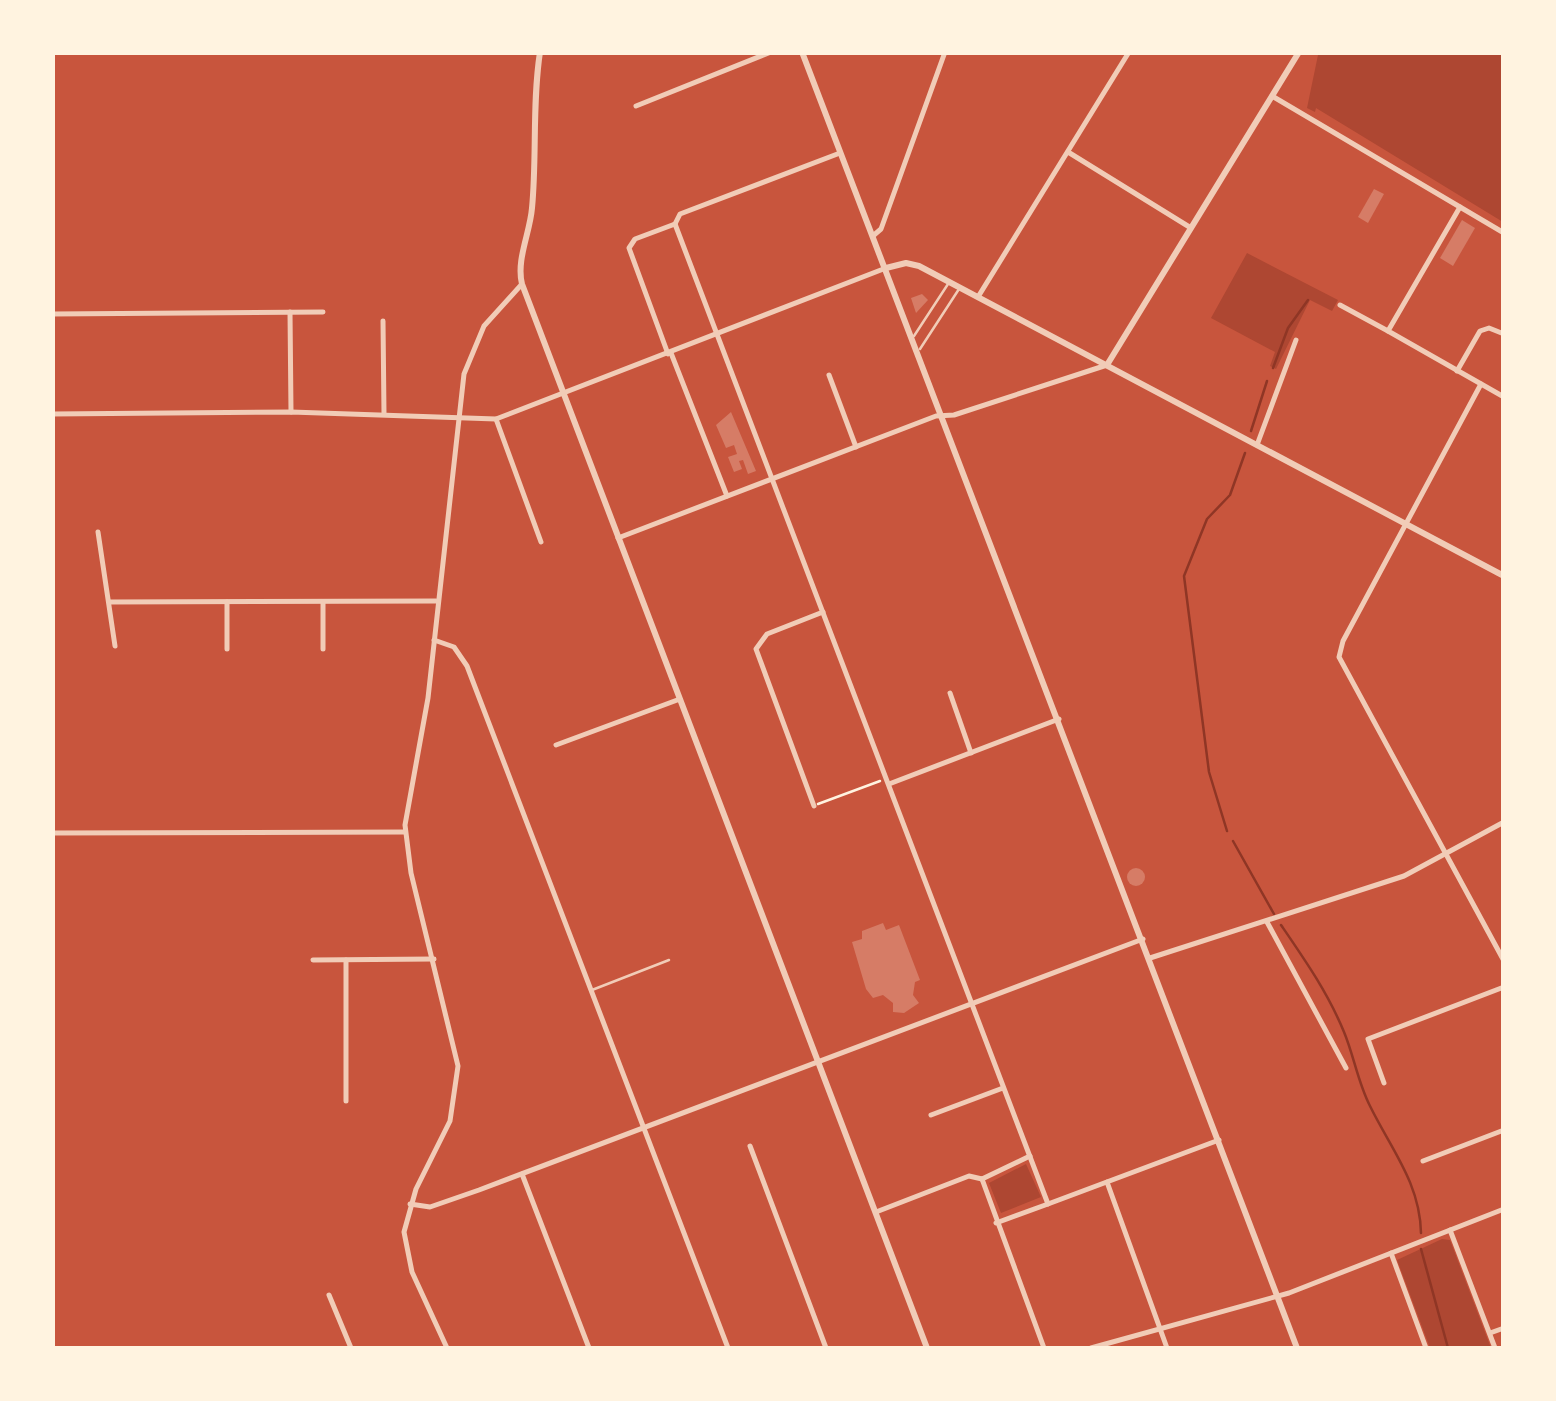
<svg xmlns="http://www.w3.org/2000/svg" width="1556" height="1401" viewBox="0 0 1556 1401" font-family="'Asap Condensed',sans-serif">
<style>
.green{fill:#ae4732}
.lines{fill:none;stroke-linecap:round;stroke-linejoin:round}
.stream{stroke:#8f3625;stroke-width:2.5}
.building{fill:#d67c66}
.path{stroke:#fff3e0;stroke-width:2.5}
.service{stroke:#f1ccb7;stroke-width:2.5}
.minor{stroke:#f1ccb7;stroke-width:5}
.tertiary{stroke:#f1ccb7;stroke-width:6}
</style>
<rect width="100%" height="100%" fill="#c8553d"/>
<g class="green">
<path d="M1315,53H1503V222L1316,108L1315,112L1307,108L1318,55Z"/>
<path d="M1247,253L1338,300L1332,311L1310,300L1276,369L1270,366L1275,352L1211,318Z"/>
<path d="M1026,1164L1041,1197L1001,1213L989,1183Z"/>
<path d="M1442,1239L1450,1240L1491,1348H1430L1397,1260Z"/>
</g>
<g class="lines">
<g class="stream">
<path d="M1273,368L1288,328L1308,300"/>
<path d="M1251,431L1267,381"/>
<path d="M1227,831L1209,772L1184,576L1207,519L1230,495L1245,453"/>
<path d="M1233,841L1274,914"/>
<path d="M1281,925C1305,960 1328,993 1344,1032C1354,1056 1358,1083 1370,1106C1391,1149 1420,1183 1421,1233"/>
<path d="M1421,1249L1448,1348"/>
</g>
</g>
<g class="building">
<path d="M1374,189L1384,194L1368,223L1358,217Z"/>
<path d="M1462,220L1475,228L1453,266L1440,258Z"/>
<path d="M922,294L928,300L916,313L911,298Z"/>
<path d="M731,412L756,471L748,474L743,460L739,461L742,469L734,472L728,457L737,454L734,445L726,448L716,425Z"/>
<circle cx="1136" cy="877" r="9"/>
<path d="M883,923L886,930L899,925L920,980L915,982L913,995L919,1003L904,1013L893,1012V1003L883,995L873,998L866,989L852,942L862,939V931Z"/>
</g>
<g class="lines">
<path class="path" d="M818,804L880,781"/>
<g class="service">
<path d="M914,336L948,284"/>
<path d="M920,349L959,289"/>
<path d="M592,990L669,960"/>
</g>
<g class="minor">
<path d="M1272,96L1504,233"/>
<path d="M636,106L771,52"/>
<path d="M1068,152L1191,228"/>
<path d="M1460,207L1388,331L1504,397"/>
<path d="M675,224L1048,1204L996,1223"/>
<path d="M675,224L680,214L840,153"/>
<path d="M874,235L881,229L945,52"/>
<path d="M978,297L1129,52"/>
<path d="M1340,305L1388,331"/>
<path d="M290,312L291,412"/>
<path d="M52,314L323,312"/>
<path d="M383,321L384,414"/>
<path d="M671,353L727,496"/>
<path d="M668,354L629,248L635,239L675,224"/>
<path d="M1457,371L1480,331L1489,328L1504,334"/>
<path d="M829,375L856,447"/>
<path d="M1481,384L1343,641L1339,657L1504,961"/>
<path d="M52,414L291,412L496,419L886,268"/>
<path d="M496,419L541,542"/>
<path d="M1257,445L1296,340"/>
<path d="M98,532L115,646"/>
<path d="M618,538L936,416L954,415L1107,365"/>
<path d="M109,602L436,601"/>
<path d="M323,602V649"/>
<path d="M434,640L454,647L467,666L728,1348"/>
<path d="M227,649V602"/>
<path d="M950,693L971,753"/>
<path d="M556,745L680,699"/>
<path d="M889,784L1059,719"/>
<path d="M814,806L756,649L767,634L823,612"/>
<path d="M52,833L405,832"/>
<path d="M1267,922L1346,1068"/>
<path d="M1150,958L1404,876L1504,822"/>
<path d="M313,960L434,959"/>
<path d="M346,960V1101"/>
<path d="M1384,1083L1368,1039L1504,987"/>
<path d="M931,1115L1003,1088"/>
<path d="M750,1146L826,1348"/>
<path d="M1423,1161L1504,1130"/>
<path d="M522,1174L589,1348"/>
<path d="M982,1179L1044,1348"/>
<path d="M982,1179L1030,1156"/>
<path d="M1107,1182L1167,1348"/>
<path d="M410,1204L430,1207L479,1190L1143,939"/>
<path d="M1048,1204L1219,1140"/>
<path d="M876,1212L969,1176L982,1179"/>
<path d="M1450,1230L1495,1348"/>
<path d="M1391,1253L1426,1348"/>
<path d="M329,1295L351,1348"/>
<path d="M1490,1333L1504,1328"/>
<path d="M447,1348L412,1272L404,1232L416,1189L450,1121L458,1066L411,873L405,825L428,698L464,374L484,326L522,284"/>
<path d="M1091,1348L1289,1293L1504,1209"/>
</g>
<g class="tertiary">
<path d="M540,52C532,104 537,156 532,208C530,233 516,260 522,284L927,1348"/>
<path d="M802,52L1297,1348"/>
<path d="M886,268L906,263L919,266L1504,576"/>
<path d="M1107,365L1299,52"/>
</g>
</g>
<rect width="1556" height="1401" fill="none" stroke="#fff3e0" stroke-width="110"/>
</svg>
